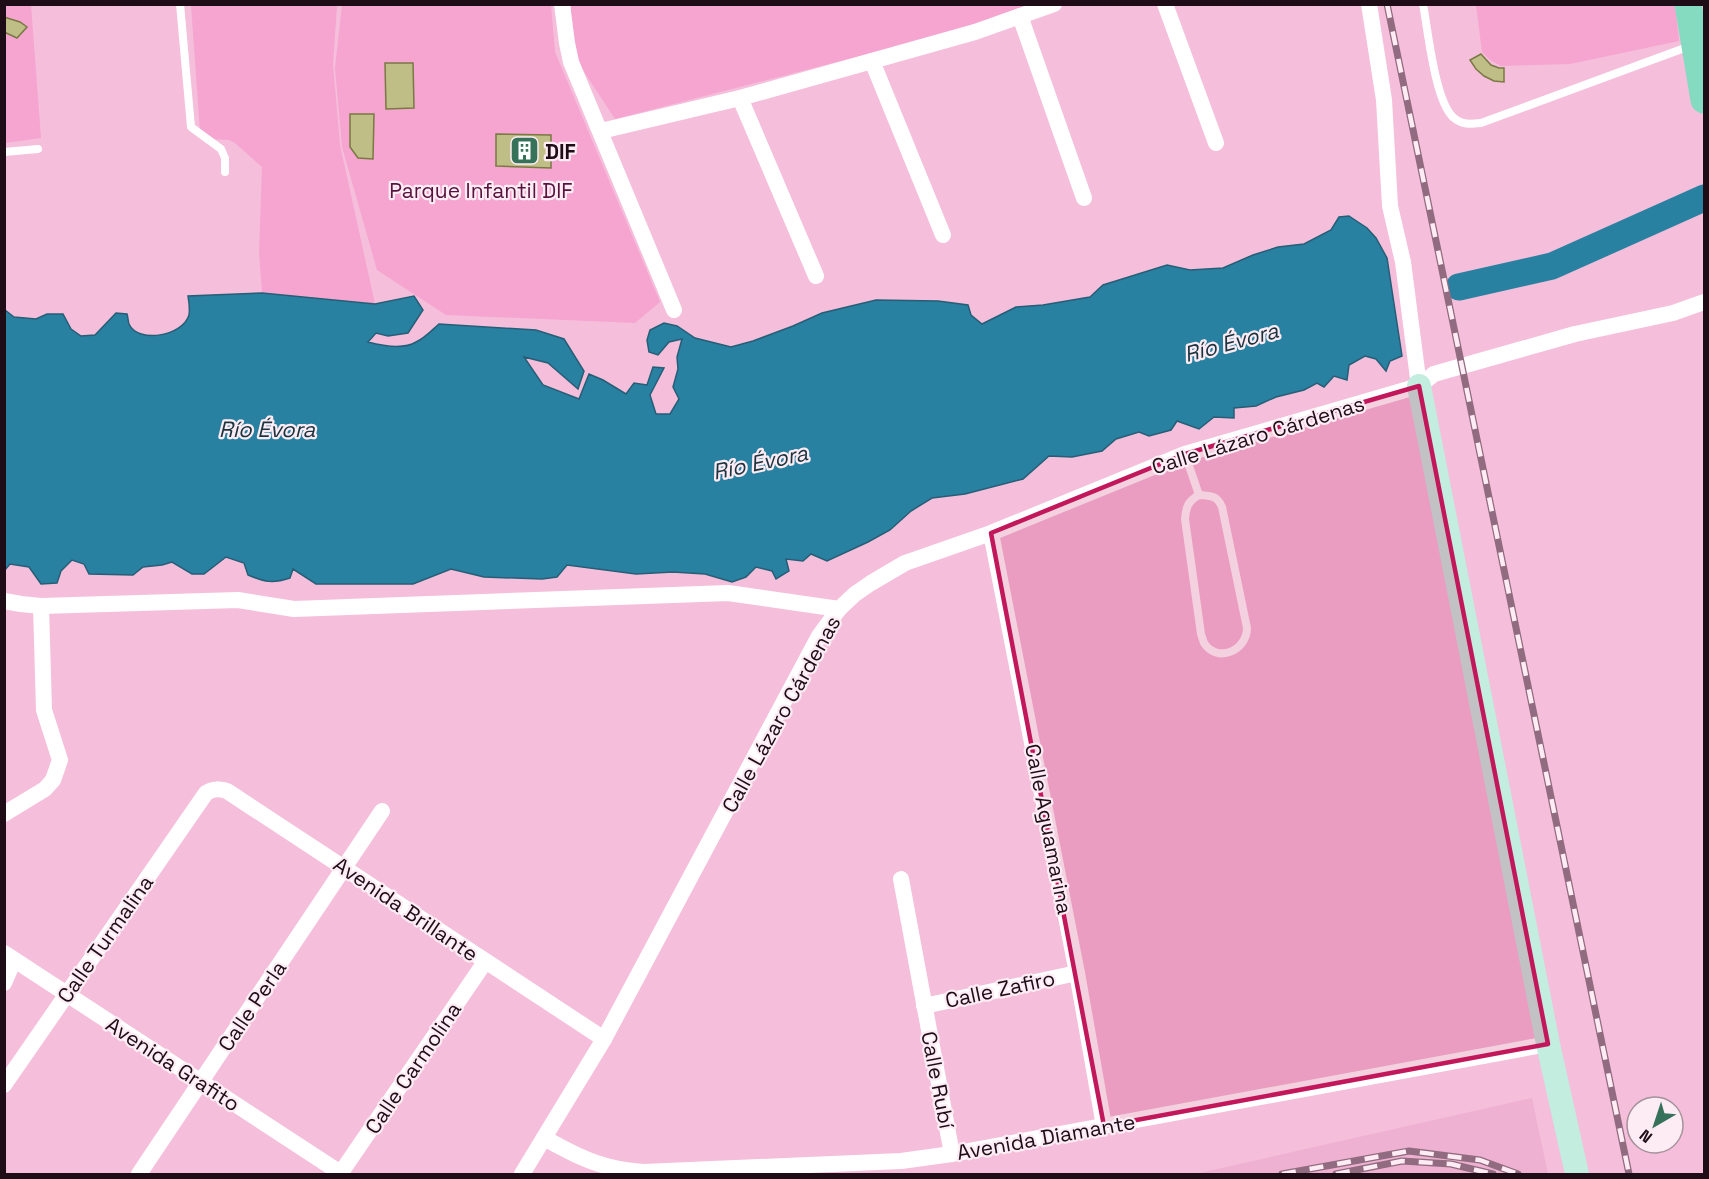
<svg xmlns="http://www.w3.org/2000/svg" width="1709" height="1179" font-family="'Space Grotesk',sans-serif">
<rect width="100%" height="100%" fill="#f5bedb"/>
<polygon fill="#efb1d1" points="1532,1098 1548,1174 1195,1174"/>
<g fill="#f5a5d0">
<polygon points="4,5 31,5 41,138 5,143"/>
<polygon points="191,5 337,5 333,64 340,145 375,304 262,293 259,252 262,167 235,143 229,140 211,139 200,131"/>
<polygon points="342,5 551,5 555,52 660,302 635,323 446,315 377,270 342,147 335,68"/>
<polygon points="571,5 1036,5 1004,19 615,119 571,52"/>
<polygon points="1476,5 1675,5 1679,41 1570,64 1501,66 1490,60 1482,52"/>
</g>
<path fill="#2981a1" stroke="#265e77" stroke-width="1.5" d="M1349,216L1367,228L1376,238L1387,258L1402,356L1390,361L1386,371L1376,359L1365,356L1349,365L1347,380L1334,376L1324,387L1317,383L1304,390L1276,397L1256,406L1234,408V418L1214,417L1199,429L1177,421L1171,430L1149,436L1139,432L1116,439L1102,451L1072,457L1049,456L1023,479L965,494L932,498L911,511L890,530L868,542L827,561L811,554L803,561L786,559L789,571L776,579L772,571L756,567L746,577L732,582L705,574L673,572L636,574L567,565L557,577L542,579L484,577L451,569L413,584H316L293,569L290,578C272,584 265,582 248,575L244,563L226,557L204,574H192L172,562L162,565L143,567L133,575L89,574L84,564L72,560L61,571L57,583L41,584L29,567L10,564L5,570V310L14,317L36,319L47,314H63L71,329L81,336L95,335L116,313L127,314C128,317 128,321 129,324C138,344 183,336 189,315C190,309 189,302 188,296L262,293L375,304L414,296L423,310L408,333L388,336L376,333L368,342C383,346 403,350 416,342C425,338 432,330 439,324L536,330L564,339L584,371L578,389L548,363L524,357L543,385L579,399L589,374L603,380L626,394L634,383L647,385L653,367L664,368L650,395L656,414H670L679,399L673,387L678,369L677,357L682,339L669,342L658,355L649,352L647,340L650,330L664,323L677,326L695,338L731,347L753,341L793,326L822,313L876,300L938,301L968,305L971,315L982,324L1016,307L1043,305L1090,297L1103,285L1167,265L1190,270L1223,268L1253,255L1278,247L1304,244L1331,230L1339,217Z"/>
<g fill="none" stroke-linecap="round" stroke-linejoin="round">
<polyline stroke="#2981a1" stroke-width="27" points="1459,287 1552,266 1704,198"/>
</g>
<g fill="#c0be87" stroke="#7a7843" stroke-width="1.5">
<polygon points="4,17 20,22 27,27 17,38 4,32"/>
<polygon points="1481,54 1491,65 1499,68 1504,68 1504,82 1494,81 1484,76 1476,69 1470,60"/>
<polygon points="385,63 413,63 414,108 386,109"/>
<polygon points="350,114 374,114 373,159 358,158 350,147"/>
<polygon points="496,134 551,135 551,168 496,166"/>
</g>
<g fill="none" stroke-linecap="round" stroke-linejoin="round">
<g stroke="#fff" stroke-width="8">
<polyline points="180,4 191,127 221,149 225,158 225,172"/>
<path d="M1423,4C1428,30 1435,103 1454,118C1462,125 1471,124 1481,123L1690,46"/>
<polyline points="4,152 38,149"/>
<polyline points="1185,454 1199,495"/>
<path d="M1199,495C1210,496 1217,495 1222,507L1247,628C1247,650 1218,664 1204,643C1204,643 1201,634 1201,634L1185,519C1186,507 1188,501 1199,495Z"/>
</g>
<g stroke="#fff" stroke-width="16">
<polyline points="562,4 567,43 571,62 674,310"/>
<polyline points="1165,4 1216,143"/>
<polyline points="1369,4 1384,100 1390,206 1403,262 1419,386"/>
<polyline points="1020,16 1084,198"/>
<polyline points="872,61 943,235"/>
<polyline points="740,98 816,276"/>
<polyline points="601,131 740,98 975,32 1054,4"/>
<polyline points="991,533 1077,973 1104,1126"/>
<polyline points="4,601 21,604 41,606 238,600 294,609 728,593 839,609"/>
<polyline points="4,814 45,789 53,780 60,760 44,710 41,606"/>
<polyline points="901,879 952,1154"/>
<polyline points="4,953 342,1174"/>
<polyline points="4,983 14,960"/>
<polyline points="924,1006 1077,973"/>
<path d="M4,1085L206,793C214,788 219,789 227,791L604,1039"/>
<path d="M544,1138C566,1150 589,1163 615,1168C624,1170 634,1171 644,1172L901,1161L952,1154L1548,1044"/>
<polyline points="139,1174 382,811"/>
<polyline points="340,1174 485,962"/>
<polyline points="522,1174 604,1039 819,636 839,609 855,594 871,583 905,563 991,533 1185,454 1419,386 1434,374 1575,334 1673,313 1704,302"/>
</g>
<polyline stroke="#c2eddf" stroke-width="24" points="1419,386 1548,1044 1577,1174"/>
<polyline stroke="#84dbbf" stroke-width="27" points="1688,4 1704,100"/>
<defs>
<g id="rail">
<polyline points="1387,4 1629,1174"/>
<polyline points="1282,1174 1409,1151 1480,1160 1518,1174"/>
<polyline points="1336,1174 1402,1161 1451,1164 1493,1174"/>
</g>
</defs>
<use href="#rail" stroke="#916b7f" stroke-width="7"/>
<use href="#rail" stroke="#fdecf4" stroke-width="4.5" stroke-dasharray="14" stroke-linecap="butt"/>
</g>
<path fill="#c2185b" fill-opacity="0.2" stroke="#c2185b" stroke-width="4.5" stroke-linejoin="round" d="M1419,386L1548,1044L1104,1126L991,533L1185,454Z"/>
<defs>
<symbol id="building-square" viewBox="-11 -11 22 22"><rect x="-9" y="-9" width="18" height="18" rx="4" fill="#36715a" stroke="#fdecf4"/><path d="M-4-6H4V6H1V3H-1V6H-4ZM-2.5-4.3h1.7v1.8h-1.7ZM.8-4.3h1.7v1.8H.8ZM-2.5-1h1.7V.8h-1.7ZM.8-1h1.7V.8H.8Z" fill="#fff"/></symbol>
</defs>
<g fill-rule="evenodd">
<use href="#building-square" x="508" y="134" width="33" height="33"/>
</g>
<g text-anchor="middle" dominant-baseline="central" stroke-width="4.5" stroke-linejoin="round" paint-order="stroke">
<g font-size="21" font-weight="bold" fill="#1e0c16" stroke="#fdecf4" text-anchor="start">
<text x="545" y="151">DIF</text>
</g>
<g font-size="21" fill="#57123e" stroke="#fdecf4">
<text x="481" y="190">Parque Infantil DIF</text>
</g>
<g font-size="21" fill="#1e0c16" stroke="#fdecf4">
<text transform="translate(1258 435) rotate(-17)">Calle Lázaro Cárdenas</text>
<text transform="translate(781 714) rotate(-61)">Calle Lázaro Cárdenas</text>
<text transform="translate(1049 829) rotate(79)">Calle Aguamarina</text>
<text transform="translate(406 909) rotate(34)">Avenida Brillante</text>
<text transform="translate(105 939) rotate(-55)">Calle Turmalina</text>
<text transform="translate(1000 989) rotate(-12)">Calle Zafiro</text>
<text transform="translate(252 1006) rotate(-56)">Calle Perla</text>
<text transform="translate(173 1064) rotate(33)">Avenida Grafito</text>
<text transform="translate(413 1068) rotate(-56)">Calle Carmolina</text>
<text transform="translate(938 1080) rotate(79)">Calle Rubí</text>
<text transform="translate(1046 1137) rotate(-10)">Avenida Diamante</text>
</g>
<g font-size="22" font-style="italic" fill="#1a343f" stroke="#fdecf4">
<text transform="translate(1231 342) rotate(-15)">Río Évora</text>
<text x="267" y="429">Río Évora</text>
<text transform="translate(760 462) rotate(-12)">Río Évora</text>
</g>
</g>
<rect width="1709" height="1179" fill="none" stroke="#1e0c16" stroke-width="12"/>
<g transform="translate(1655 1125) rotate(219)"><circle r="28" fill="#fdecf4" stroke="#a4929b" stroke-width="1.5"/>
<path d="M0-4.5L10 22L0 15L-10 22Z" fill="#36715a"/>
<text y="-9" font-size="16" font-weight="bold" text-anchor="middle" fill="#1e0c16">N</text>
</g>
</svg>
